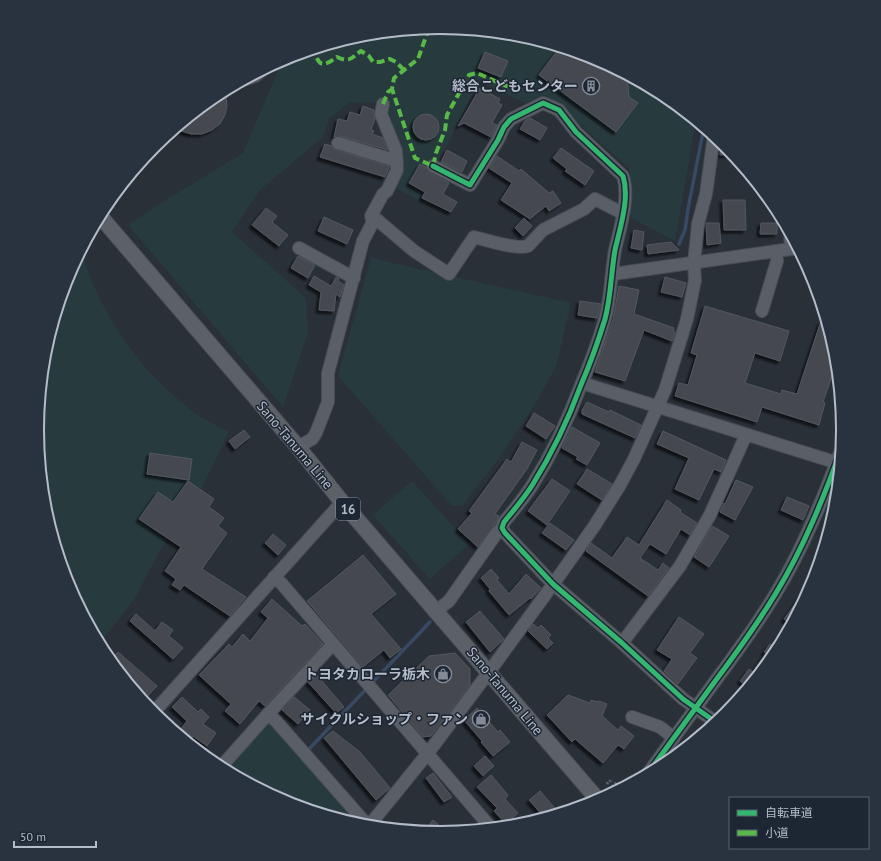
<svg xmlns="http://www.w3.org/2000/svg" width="881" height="861" font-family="'PT Sans','Noto Sans JP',sans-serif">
<defs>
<filter id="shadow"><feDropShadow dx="-3" dy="3" stdDeviation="1" flood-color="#0009"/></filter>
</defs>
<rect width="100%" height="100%" fill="#2a3038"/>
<g fill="#273a3e">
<polygon points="441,27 519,35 595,58 665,95 696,121 675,241 631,218 631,177 629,168 546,95 525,103 479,81 419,201 394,187 401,169 380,103 350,102 329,119 323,137 260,190 232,232 306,298 308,332 283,407 128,225 158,205 243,153 283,59 362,35"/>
<path d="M81,252C99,308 132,361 178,399C184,404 190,410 197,414C207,421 219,426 229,432L203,485L158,554L135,598L99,644L68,585L45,509L37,430L45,352L68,276Z"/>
<polygon points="371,258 571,303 556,367 534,406 497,461 463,505 452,506 338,376"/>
<polygon points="412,481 469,544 430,579 373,515"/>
<polygon points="265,724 273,724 359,822 359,825 286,803 224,770"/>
</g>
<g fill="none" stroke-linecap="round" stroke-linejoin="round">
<g stroke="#384963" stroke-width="3.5">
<polyline points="679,244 685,230 688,209 704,127"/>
<polyline points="310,748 430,622"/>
</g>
</g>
<g fill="#444950" stroke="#52575f" filter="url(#shadow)">
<polygon points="560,47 564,48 578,59 582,54 595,58 627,75 629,97 638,103 616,132 539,75"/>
<polygon points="485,52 508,61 501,77 478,68"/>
<polygon points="480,88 500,99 498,103 502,105 492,123 497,125 491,137 464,123 458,126"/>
<polygon points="224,91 226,97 227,106 225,115 220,124 212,130 202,134 191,134 175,129 217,95"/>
<polygon points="363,106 374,110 375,119 371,130 374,131 372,134 383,138 388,150 340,136 334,137 338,119 347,121 350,112 360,115"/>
<circle cx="426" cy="127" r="13"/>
<polygon points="530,118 547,128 540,140 520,129 525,121"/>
<polygon points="721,141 726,145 733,154 720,155"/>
<polygon points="325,144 331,146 336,150 389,166 389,168 385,177 320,157"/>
<polygon points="561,148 594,171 585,185 565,171 567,169 553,158"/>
<polygon points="447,150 467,161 462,172 441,162"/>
<polygon points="497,156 519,171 521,169 549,193 553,191 561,203 549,211 546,206 530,219 501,200 512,183 489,168"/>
<polygon points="420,164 426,167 430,173 449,183 443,194 457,202 451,212 422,198 425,192 409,183"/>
<polygon points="723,200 745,200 746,230 724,230"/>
<polygon points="266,208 277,216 272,222 288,235 279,246 252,225"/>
<polygon points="324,217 353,230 347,244 318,231"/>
<polygon points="524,218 532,226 523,236 515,228"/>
<polygon points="706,223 719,223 721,243 707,245"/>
<polygon points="761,223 777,223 777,234 760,234"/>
<polygon points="634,230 644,232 642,250 631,248"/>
<polygon points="671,242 679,250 648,254 647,245"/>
<polygon points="298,256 315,265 308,278 291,268"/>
<polygon points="314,276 331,286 336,277 339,278 338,281 344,285 340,297 336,294 334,311 319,310 321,292 309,285"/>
<polygon points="665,277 686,283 682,297 661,292"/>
<polygon points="619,286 639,290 634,314 674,328 673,331 675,332 672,341 644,330 625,381 595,372 613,320"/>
<polygon points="580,301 601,304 597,318 578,315"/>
<polygon points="705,306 789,331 780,361 755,353 745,383 781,394 782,390 797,394 821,321 828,324 836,352 837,361 823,402 825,403 819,425 762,407 757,422 675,396 679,383 688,385 697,355 691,353"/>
<polygon points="587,402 609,412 610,410 641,425 635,438 582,414 582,410"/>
<polygon points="534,413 555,426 546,439 526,426"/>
<polygon points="572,427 600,443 587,465 576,459 578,457 562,448"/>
<polygon points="244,430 250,437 235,449 229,441"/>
<polygon points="663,431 726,460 721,472 714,469 699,500 675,489 689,458 657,444"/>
<polygon points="522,442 537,450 527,469 495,514 499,516 495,524 478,547 458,529 472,513 469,511 507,459 511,462"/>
<polygon points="150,453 192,459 189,480 147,474"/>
<polygon points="587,469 612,484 602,500 577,484"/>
<polygon points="552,479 570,491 547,525 528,511"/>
<polygon points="736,480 753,487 735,520 720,512 724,503 725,504"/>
<polygon points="188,481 214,499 209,507 224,518 218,526 227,533 202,569 246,597 230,616 184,585 180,590 172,585 176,579 165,571 181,547 139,519 158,492 173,502"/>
<polygon points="787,497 809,506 803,520 781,510"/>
<polygon points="667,500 681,510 680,512 697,523 690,535 681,529 666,554 650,544 640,558 658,570 663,563 669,568 648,596 586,551 591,543 612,558 627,537 639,545"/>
<polygon points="550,523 574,540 566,550 542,533"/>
<polygon points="712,526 729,536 709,567 694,557"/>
<polygon points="273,534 286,545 278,555 265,543"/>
<polygon points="363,555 396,594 371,614 401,649 390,658 384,650 363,667 307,601"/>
<polygon points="491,569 499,578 497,580 509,594 526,574 541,588 531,599 530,598 509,615 489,591 490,589 481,578"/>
<polygon points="801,596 806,599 792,625 784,619"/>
<polygon points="272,599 302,626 305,624 323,644 265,706 259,701 240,724 225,711 231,704 199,675 229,644 232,647 243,634 250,641 268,618 261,612"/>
<polygon points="480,611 504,639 490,652 466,622"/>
<polygon points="136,614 155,631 162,622 173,630 169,636 183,648 173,659 130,621"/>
<polygon points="679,617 704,634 690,653 697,658 678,684 664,671 672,659 657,650"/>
<polygon points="533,624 538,628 541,625 551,635 548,638 553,643 547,649 528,631"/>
<polygon points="770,644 778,650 749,688 740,681 749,669 753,672 766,653 764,652"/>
<polygon points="118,652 157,686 145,699 134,690 110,661"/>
<polygon points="455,653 470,669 470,685 431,736 423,737 388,695 429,656"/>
<polygon points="316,674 344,707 336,713 308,682"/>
<polygon points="568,695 590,703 591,700 598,702 599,701 607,704 602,716 618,730 621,726 634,736 624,749 618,745 603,763 575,739 572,742 547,715"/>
<polygon points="182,697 198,712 201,709 209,717 203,724 216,733 207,746 193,736 188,743 177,734 187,721 172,707"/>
<polygon points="294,697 310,710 298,724 282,710"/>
<polygon points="477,708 498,732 500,730 510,742 493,756 481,742 482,741 464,720"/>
<polygon points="333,731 360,752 390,788 376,800 324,738"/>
<polygon points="485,756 494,766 483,776 474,766"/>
<polygon points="433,773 452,797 444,802 426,778"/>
<polygon points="491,775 508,795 505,799 518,813 506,824 494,811 497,808 477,787"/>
<polygon points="540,791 560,814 545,818 529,800"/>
<polygon points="433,820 448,833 436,834 428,826"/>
</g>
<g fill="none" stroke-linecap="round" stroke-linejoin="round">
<defs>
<g id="minor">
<polyline points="246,79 255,76 261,71"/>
<polyline points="338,143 397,161"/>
<path d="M433,166L470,185L498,140L504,127L511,119L543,103L559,110L576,132L623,176C630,198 620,228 615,250C611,273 611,297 605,319C598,342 590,364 581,385C568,420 553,452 533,484C525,497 514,510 504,522L502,528L505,533L553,584L622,643L683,699L717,723"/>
<polyline points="373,222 371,216 383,194 387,191 397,170 396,151 381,114 383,104"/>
<polyline points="790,233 791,249"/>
<polyline points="299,248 354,278"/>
<polyline points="613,274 798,248"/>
<polyline points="762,311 777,261 776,251"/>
<polyline points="582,383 841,464"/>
<path d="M298,447L312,439L316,433L328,402V373L363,241L375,218L414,251L449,274L474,237C487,240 517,250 528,246L543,230L584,209L595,199L622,213"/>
<polyline points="274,577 282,584 492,829"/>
<polyline points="436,611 449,601 496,534 502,528"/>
<polyline points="622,643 680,566 710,515 746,435"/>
<polyline points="153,713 342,502"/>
<polyline points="268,714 276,721 363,820 370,825"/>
<polyline points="632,717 660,727 674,738"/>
<polyline points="220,768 268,714 333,644"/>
<path d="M646,776C669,744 693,712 716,680C737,652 758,623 776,593C804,547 824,497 842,447"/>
<polyline points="368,827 428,753 489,672 559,576 595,525 620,485 634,459 665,390 687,319 695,280 694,263 698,224 706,194 714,135"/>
</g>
<polyline id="major" points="100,216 298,447 342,502 599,801"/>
</defs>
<use href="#minor" stroke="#484c53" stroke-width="14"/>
<use href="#major" stroke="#484c55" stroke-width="17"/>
<g stroke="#5d636a" stroke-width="2" stroke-dasharray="3 3" stroke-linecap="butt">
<polyline points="617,784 608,780 607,783 617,788"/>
<polyline points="613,793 617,788 619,790"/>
</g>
<use href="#minor" stroke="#5a5e66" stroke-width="12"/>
<use href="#major" stroke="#5c6168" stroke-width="15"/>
<g stroke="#58b947" stroke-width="4" stroke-dasharray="8 4" stroke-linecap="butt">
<polyline points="429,28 418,59 394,78 392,89 415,158 433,166 436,153 445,130 447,115 469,75 477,73 520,92"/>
<path d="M317,58C321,69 330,62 337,57C350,63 351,58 361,51L369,56L373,62H380L390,59L396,62L404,70"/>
<polyline points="383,104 388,92 392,89"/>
<polyline points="617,784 624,788"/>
</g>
<defs>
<g id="cycleway">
<path d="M433,166L470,185L498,140L504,127L511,119L543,103L559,110L576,132L623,176C630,198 620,228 615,250C611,273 611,297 605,319C598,342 590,364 581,385C568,420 553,452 533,484C525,497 514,510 504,522L502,528L505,533L553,584L622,643L683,699L717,723"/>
<path d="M646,776C669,744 693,712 716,680C737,652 758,623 776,593C804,547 824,497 842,447"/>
</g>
</defs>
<use href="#cycleway" stroke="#1d2633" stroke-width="8"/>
<use href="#cycleway" stroke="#33b770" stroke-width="5"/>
</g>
<defs>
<symbol id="building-ring" viewBox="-11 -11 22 22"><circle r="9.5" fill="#1d2633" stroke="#848b96" stroke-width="1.5"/><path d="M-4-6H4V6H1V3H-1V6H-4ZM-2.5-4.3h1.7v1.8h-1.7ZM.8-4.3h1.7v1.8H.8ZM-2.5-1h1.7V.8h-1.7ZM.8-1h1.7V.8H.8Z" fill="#848b96"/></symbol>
<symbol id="shop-ring" viewBox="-11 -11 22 22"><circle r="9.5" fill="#1d2633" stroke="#848b96" stroke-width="1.5"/><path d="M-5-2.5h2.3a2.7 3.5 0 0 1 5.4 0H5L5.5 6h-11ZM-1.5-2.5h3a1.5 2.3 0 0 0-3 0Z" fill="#848b96"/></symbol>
</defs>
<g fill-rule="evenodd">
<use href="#building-ring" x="581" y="76" width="20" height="20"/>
<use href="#shop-ring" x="433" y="664" width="20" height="20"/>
<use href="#shop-ring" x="471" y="709" width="20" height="20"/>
</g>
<g text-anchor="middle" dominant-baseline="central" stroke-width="3" stroke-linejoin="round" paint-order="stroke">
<rect fill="#1d2633" stroke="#878f9c" stroke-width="1" x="336" y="498" width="24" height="22" rx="3"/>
<g font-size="13" font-weight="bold" fill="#b4bcc9">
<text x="348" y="509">16</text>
</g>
<g font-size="14" font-weight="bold" fill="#b4bcc9" stroke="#1d2633" text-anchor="end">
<text x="578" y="86">総合こどもセンター</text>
<text x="430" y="674">トヨタカローラ栃木</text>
<text x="468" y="719">サイクルショップ・ファン</text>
</g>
<g font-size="14" fill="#b4bcc9" stroke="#1d2633">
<text transform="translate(295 445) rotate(50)">Sano-Tanuma Line</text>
<text transform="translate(505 691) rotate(50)">Sano-Tanuma Line</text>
</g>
</g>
<path d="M0 0H881V861H0ZM44 430a396 396 0 1 1 792 0a396 396 0 1 1-792 0Z" fill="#29323f" fill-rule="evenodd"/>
<path fill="none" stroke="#b4bcc9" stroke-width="2" d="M44 430a396 396 0 1 1 792 0a396 396 0 1 1-792 0Z"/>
<rect x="729" y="797" width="140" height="52" fill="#1d2633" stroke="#59626f"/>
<rect x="737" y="810" width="20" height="6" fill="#33b770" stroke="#59626f"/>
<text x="765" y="817" font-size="12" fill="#b4bcc9">自転車道</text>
<rect x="737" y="830" width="20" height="6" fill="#58b947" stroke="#59626f"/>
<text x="765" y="837" font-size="12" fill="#b4bcc9">小道</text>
<path d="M14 841v6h82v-6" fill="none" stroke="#b4bcc9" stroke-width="2"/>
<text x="20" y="841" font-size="12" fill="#b4bcc9" stroke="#1d2633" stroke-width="3" paint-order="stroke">50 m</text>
</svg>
